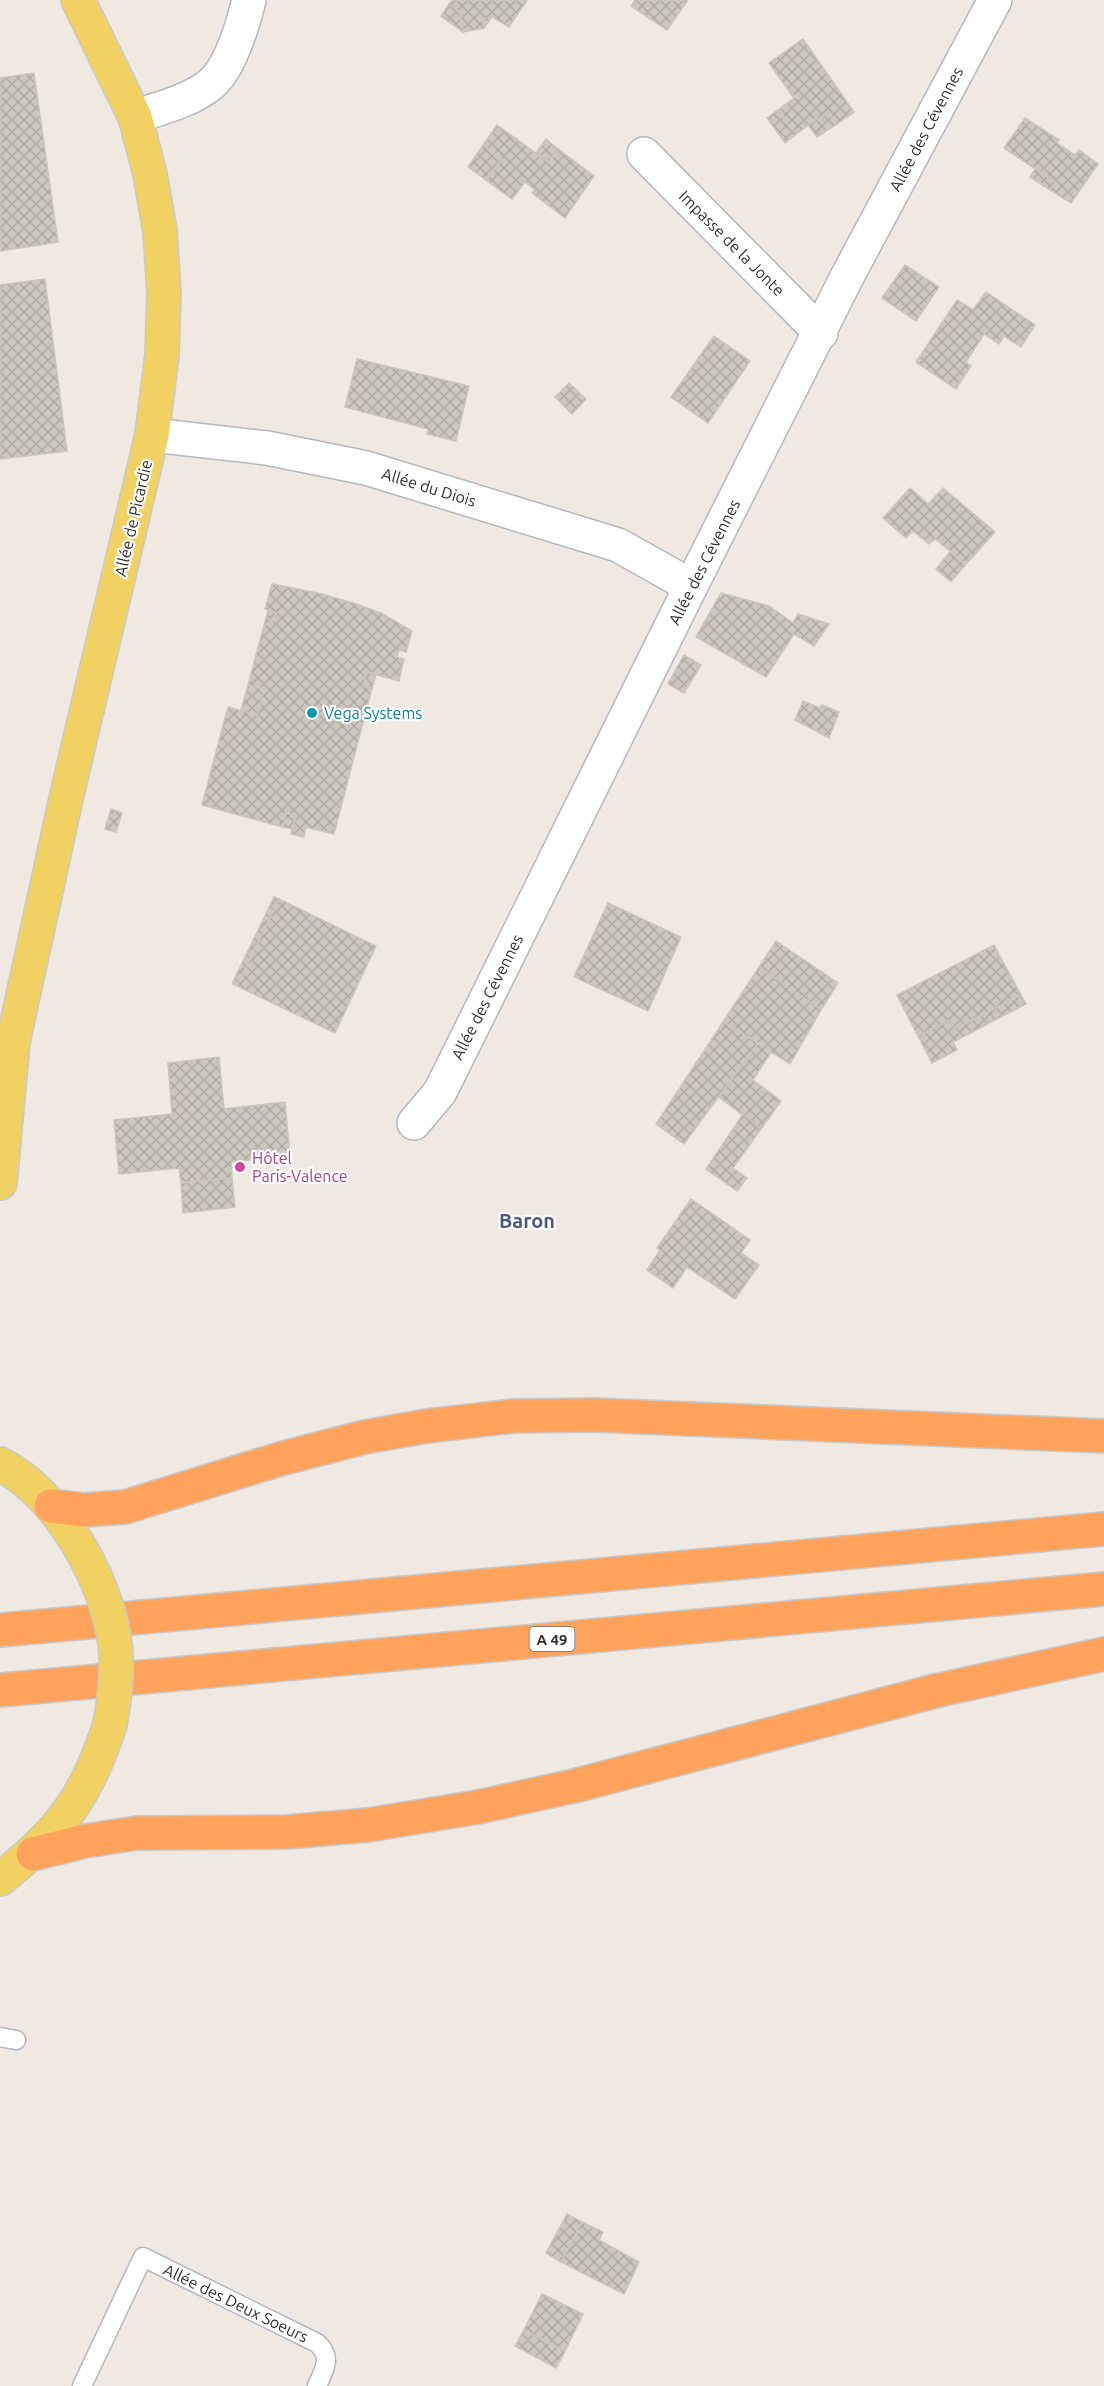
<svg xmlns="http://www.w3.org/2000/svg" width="1104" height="2386" font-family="Ubuntu,sans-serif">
<defs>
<pattern id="building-cross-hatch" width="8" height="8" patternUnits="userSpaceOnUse" patternTransform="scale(1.5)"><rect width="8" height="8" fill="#cbc7bf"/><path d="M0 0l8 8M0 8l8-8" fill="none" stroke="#afaba4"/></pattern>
</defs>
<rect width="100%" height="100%" fill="#efe9e1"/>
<g fill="url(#building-cross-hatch)" stroke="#cbc5ba" stroke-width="1.5">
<polygon points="452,0 527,0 509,27 492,17 483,19 484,28 463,32 460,13 449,4"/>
<polygon points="635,0 688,0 667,30 631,6"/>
<polygon points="449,4 460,13 463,32 441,16"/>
<polygon points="492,17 484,28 483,19"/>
<polygon points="803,39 854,112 837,124 828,112 796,134 778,110 794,98 769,63"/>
<polygon points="34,73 58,242 0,251 0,78"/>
<polygon points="778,110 796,134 785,143 767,118"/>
<polygon points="828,112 837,124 817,137 808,125"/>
<polygon points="1025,118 1059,140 1057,143 1075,155 1079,150 1098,164 1071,203 1050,190 1055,182 1004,148"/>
<polygon points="497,125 548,162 558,149 594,176 565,218 532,193 535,190 525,182 512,199 486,180 501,159 483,145"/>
<polygon points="546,139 558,149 548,162 536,153"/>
<polygon points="483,145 501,159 486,180 468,167"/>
<polygon points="1035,169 1055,182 1050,190 1030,177"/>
<polygon points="905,265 939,287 916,321 882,298"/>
<polygon points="45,279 67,451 0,459 0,285"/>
<polygon points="986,292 1035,325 1021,347 1004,336 999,344 984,334 966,362 971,366 956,389 916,362 957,300 973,310"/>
<polygon points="714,336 750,361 708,423 671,397"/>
<polygon points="357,359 469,386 456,441 427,434 428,429 345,407"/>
<polygon points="569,383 586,399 572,414 555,397"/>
<polygon points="910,488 928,504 943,488 995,532 966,564 935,539 929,544 913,531 906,538 883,518"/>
<polygon points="950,552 966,564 951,582 936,569"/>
<polygon points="272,584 322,594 353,603 381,613 412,631 406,652 399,650 397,657 404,659 399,681 367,672 363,686 372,688 334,834 306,827 304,837 291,834 296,816 286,813 283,827 202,805 228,707 257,715 264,689 248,685 266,618 273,620 276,613 265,609"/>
<polygon points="721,593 769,606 793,623 798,614 829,624 814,646 794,634 766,677 696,637"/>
<polygon points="268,611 276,613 273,620 266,618"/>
<polygon points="684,655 701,665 684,693 668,684"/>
<polygon points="367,672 376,675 372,688 363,686"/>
<polygon points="248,685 264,689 257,715 241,710"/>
<polygon points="803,701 820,708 822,705 839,712 829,738 795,720"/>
<polygon points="111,809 122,813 116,832 105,829"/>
<polygon points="286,813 296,816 292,829 283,827"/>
<polygon points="274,897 279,899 237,986 232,984"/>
<polygon points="279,899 376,946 335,1033 237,986"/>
<polygon points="608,903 681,937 648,1011 574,977"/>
<polygon points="776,941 838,983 821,1010 759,967"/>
<polygon points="994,945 1021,995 955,1029 950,1020 918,1036 897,995"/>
<polygon points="759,967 821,1010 790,1064 771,1052 753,1080 781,1101 761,1129 719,1097 758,1043 723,1022"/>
<polygon points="1021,995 1026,1004 953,1042 957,1050 932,1063 918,1036 950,1020 955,1029"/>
<polygon points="723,1022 758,1043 684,1144 656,1124"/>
<polygon points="219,1057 224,1109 285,1102 290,1156 231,1162 232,1178 181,1183 179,1168 119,1174 114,1120 172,1114 168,1063"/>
<polygon points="743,1114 761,1129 733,1168 747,1178 737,1191 706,1169"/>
<polygon points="232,1178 235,1207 183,1213 181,1183"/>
<polygon points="691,1199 750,1240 741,1253 759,1265 735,1299 687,1267 673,1288 647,1270 660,1250 657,1248"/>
<polygon points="567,2214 582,2222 561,2262 546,2253"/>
<polygon points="582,2222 603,2232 599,2240 639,2262 624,2294 561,2262"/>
<polygon points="542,2294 583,2314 565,2351 524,2330"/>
<polygon points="524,2330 565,2351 556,2368 515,2346"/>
</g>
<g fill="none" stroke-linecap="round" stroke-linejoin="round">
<defs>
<g id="lane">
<polyline points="0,2037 16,2040"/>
<path d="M82,2386L143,2257L317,2343C333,2357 324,2370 317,2386"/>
</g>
<g id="street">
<path d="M135,117C159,108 191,101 211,84C231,67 243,24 249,0"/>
<polyline points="644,154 821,333"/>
<polyline points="152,435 267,448 366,468 618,545 691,586"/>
<polyline points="414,1123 440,1092 691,586 849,273 995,0"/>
</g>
<g id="primary">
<polyline points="0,1183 13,1042 67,794 152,435 162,355 164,293 160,231 150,174 135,117 78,0"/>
<path d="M0,1464C43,1486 74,1532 94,1574"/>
<path d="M0,1879C60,1832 87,1797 110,1724"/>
</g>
<g id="highway">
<polyline points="51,1506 84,1510 125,1507 280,1459 365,1437 427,1426 514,1416 595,1415 1104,1436"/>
<polyline points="0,1630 1104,1529"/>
<polyline points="0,1690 1104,1589"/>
<polyline points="33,1854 85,1841 137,1833 286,1832 368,1825 478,1807 574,1786 939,1690 1104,1654"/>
</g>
</defs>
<use href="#lane" stroke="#b4b7c1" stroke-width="21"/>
<use href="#street" stroke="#b4b7c1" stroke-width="36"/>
<use href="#primary" stroke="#c9c9c9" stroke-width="36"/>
<use href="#highway" stroke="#c9c9c9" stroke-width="36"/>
<use href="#lane" stroke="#fff" stroke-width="18"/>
<use href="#street" stroke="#fff" stroke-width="33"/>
<use href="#primary" stroke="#f2d163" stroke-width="33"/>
<use href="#highway" stroke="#ffa35c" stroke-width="33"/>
<defs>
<path id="primary-bridge" d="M94,1574C119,1630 121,1665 110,1724"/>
</defs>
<use href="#primary-bridge" stroke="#c9c9c9" stroke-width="36" stroke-linecap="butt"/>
<use href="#primary-bridge" stroke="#f2d163" stroke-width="33"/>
</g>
<circle fill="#0f9aa8" stroke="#fff" stroke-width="2" cx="312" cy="713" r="6"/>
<circle fill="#d1479c" stroke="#fff" stroke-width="2" cx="240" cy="1167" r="6"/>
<g text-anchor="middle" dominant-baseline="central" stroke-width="4.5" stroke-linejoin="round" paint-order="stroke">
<rect fill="#fff" stroke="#6d6d6d" stroke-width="1.5" x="529.5" y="1627" width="45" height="24" rx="4.5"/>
<g font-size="15" font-weight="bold" fill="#2e2e2e">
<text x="552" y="1639">A 49</text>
</g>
<g font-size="16" fill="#2e2e2e" stroke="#fff">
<text transform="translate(926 129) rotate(-62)">Allée des Cévennes</text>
<text transform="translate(732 243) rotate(45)">Impasse de la Jonte</text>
<text transform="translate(429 487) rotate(17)">Allée du Diois</text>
<text transform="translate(133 518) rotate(-77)">Allée de Picardie</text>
<text transform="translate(704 562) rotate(-63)">Allée des Cévennes</text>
<text transform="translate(487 997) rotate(-63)">Allée des Cévennes</text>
<text transform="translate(236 2303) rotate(26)">Allée des Deux Soeurs</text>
</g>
<g font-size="16" fill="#0d838f" stroke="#fff" text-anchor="start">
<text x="324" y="713">Vega Systems</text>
</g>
<g font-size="16" fill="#b23c85" stroke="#fff" text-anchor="start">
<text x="252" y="1158">Hôtel<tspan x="252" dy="18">Paris-Valence</tspan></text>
</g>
<g font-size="20" font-weight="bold" fill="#4d5680" stroke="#fff">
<text x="527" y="1220">Baron</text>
</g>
</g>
</svg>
